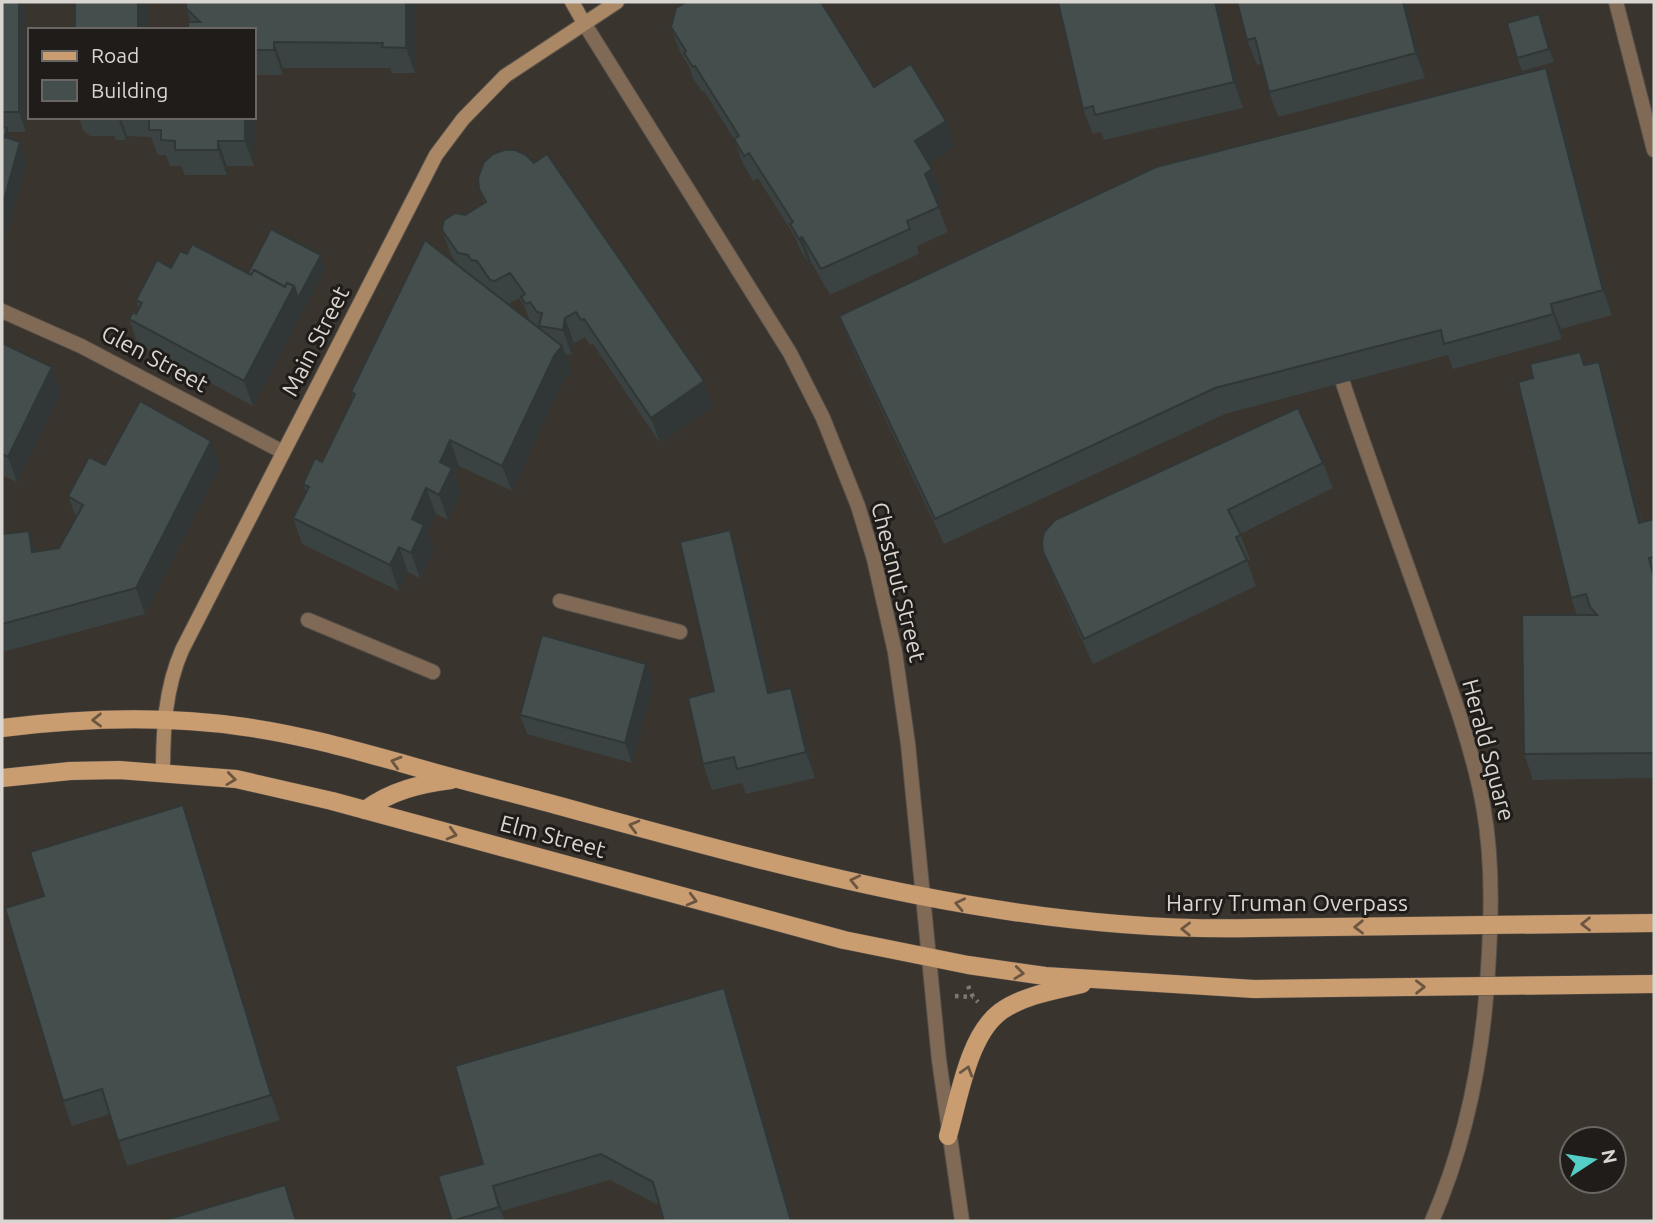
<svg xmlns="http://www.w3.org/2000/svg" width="1656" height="1223" font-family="Ubuntu,sans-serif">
<rect width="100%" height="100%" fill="#3a342e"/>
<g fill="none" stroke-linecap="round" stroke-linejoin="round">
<defs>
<g id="service">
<polyline points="560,601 680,632"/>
<polyline points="308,620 433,672"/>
</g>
<g id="minor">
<polyline points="2,311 81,346 283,452"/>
<path d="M1343,383C1371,467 1402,550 1431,633C1451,690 1472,746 1483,805C1492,854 1492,904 1489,953C1485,1046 1469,1136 1432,1221"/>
</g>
<g id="tertiary">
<polyline points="1616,2 1654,150"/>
<polyline points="584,23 790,353 823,418 858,506 874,559 895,652 908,744 939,1060 962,1221"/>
</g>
<g id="secondary">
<polyline points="572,2 584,23"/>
<path d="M163,772C163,730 165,689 182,650L436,155L463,119L505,76L617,2"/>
</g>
<g id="primary">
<path d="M2,728C82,718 164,715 245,727C297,734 350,749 401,763C452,778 504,791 556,805C784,867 1015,934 1254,928"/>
<polyline points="2,778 70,771 119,770 236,779 332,801 844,940 968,965 1045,976 1254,989"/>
<path d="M365,810C391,791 419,784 451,780"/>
<path d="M948,1136C959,1099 968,1036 1000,1012C1021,996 1056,990 1082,984"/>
</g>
</defs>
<use href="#service" stroke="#57514b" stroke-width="16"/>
<use href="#minor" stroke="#57514b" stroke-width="16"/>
<use href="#tertiary" stroke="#57514b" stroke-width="16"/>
<use href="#secondary" stroke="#57514b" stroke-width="16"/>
<use href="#primary" stroke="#57514b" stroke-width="19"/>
<g stroke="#7e7873" stroke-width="4.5" stroke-dasharray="3.5 5" stroke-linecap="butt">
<polyline points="968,986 973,997 978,1002"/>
<polyline points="955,996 973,997"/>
</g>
<use href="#service" stroke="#806a55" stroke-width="14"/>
<use href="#minor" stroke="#806a55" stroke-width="14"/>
<use href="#tertiary" stroke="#806a55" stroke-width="14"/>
<use href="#secondary" stroke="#aa8765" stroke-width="14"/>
<use href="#primary" stroke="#ca9d71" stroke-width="18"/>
<defs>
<g id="primary-bridge">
<polyline points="1254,928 1654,923"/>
<polyline points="1254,989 1654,984"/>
</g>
</defs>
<use href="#primary-bridge" stroke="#57514b" stroke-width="19" stroke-linecap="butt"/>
<use href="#primary-bridge" stroke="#ca9d71" stroke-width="18"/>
</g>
<g fill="#3a4342" fill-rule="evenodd">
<polygon points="2,2 26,2 26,132 9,132 11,139 27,161 4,244 2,245"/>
<polygon points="186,2 415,2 415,73 392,73 390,68 283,68 283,75 254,75 254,30 191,22 186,8"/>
<polygon points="1218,2 1243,108 1104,140 1101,132 1093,134 1083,109"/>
<polygon points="1237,2 1406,2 1425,78 1278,117 1269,92 1262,64 1257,65 1247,40"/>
<polygon points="1539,14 1554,62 1522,71 1517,58"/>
<polygon points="671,27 874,87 946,121 955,147 929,163 932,169 942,194 935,198 948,232 917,246 919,254 830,295 811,262 809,264 800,249 795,237 758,178 753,181 743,164 734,139 704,91 702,92 693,78 689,66 680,52"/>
<polygon points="1546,68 1555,93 1612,315 1561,329 1562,339 1453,369 1448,355 1225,414 944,544 849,341 839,316"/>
<polygon points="254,89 254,166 227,166 227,175 185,175 181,166 170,166 166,155 158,155 151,137 127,136 126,140 116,140 114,136 90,136 83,130 79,117 254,117"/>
<path d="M479,189L713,406L660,443L593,344L590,345L585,337L574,343L572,355L565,354L572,371L563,381L512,491L459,466L455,475L461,493L448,520L436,514L427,532L434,550L420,578L408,572L399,591L302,544L293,518L306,492L303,484L322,462L353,398L351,392L459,266L451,255L442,230L484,203ZM519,298L524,306L530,321L508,304Z"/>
<polygon points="187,254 248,273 326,268 253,406 138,344 129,319 136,314 139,309 136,300"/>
<polygon points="2,343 61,392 17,482 2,475"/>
<polygon points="1580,352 1585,365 1599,362 1608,387 1642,522 1654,519 1654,778 1533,780 1524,754 1577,615 1571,598 1533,378"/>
<polygon points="1323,463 1333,488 1240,534 1250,560 1247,561 1256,586 1093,664 1053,577 1043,552"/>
<polygon points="105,465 220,466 145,614 2,652 2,534 29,531 36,551 59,548 76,517 68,496"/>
<polygon points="739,556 771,692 800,713 815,778 746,794 742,783 712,790 703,764 714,691"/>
<polygon points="654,683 632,763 527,734 520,715"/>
<polygon points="183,805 192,830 280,1120 127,1166 110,1114 72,1126 63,1101 44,896"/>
<polygon points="733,1014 793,1221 664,1221 660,1206 610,1180 502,1211 505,1221 452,1221 483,1164"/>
</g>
<g fill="#303736">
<polygon points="19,2 26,2 26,132 19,112"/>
<rect x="138" y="2" width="9" height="28"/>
<polygon points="406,2 415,2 415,73 406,48"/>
<polygon points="1215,2 1218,2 1243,108 1234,82"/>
<polygon points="1403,2 1406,2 1425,78 1416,53"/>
<polygon points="1539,14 1544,27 1554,62 1549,49"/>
<polygon points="274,42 283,68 283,75 274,50"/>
<polygon points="1546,68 1555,93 1612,315 1603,290"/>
<polygon points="254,89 255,91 254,166 245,141 245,117 254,117"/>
<polygon points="118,117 120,117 127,136 126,140"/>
<polygon points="946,121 955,147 924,166 915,141"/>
<polygon points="7,128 15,148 5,137"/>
<polygon points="218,141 227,166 227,175 218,150"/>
<polygon points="20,142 27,161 4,244 2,238 2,207"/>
<polygon points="932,169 942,194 934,199 925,174"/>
<polygon points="802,237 811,262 809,264 799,239"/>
<polygon points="321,255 326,268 253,406 244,381 294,286"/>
<polygon points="1551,304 1561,329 1562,339 1553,314"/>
<polygon points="565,318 574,343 572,355 563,330"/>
<polygon points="562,346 572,371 563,381 512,491 502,466 554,356"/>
<polygon points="1599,362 1608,387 1648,548 1639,523"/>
<polygon points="52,367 61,392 17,482 8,457"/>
<polygon points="704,381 713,406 660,443 651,418"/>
<polygon points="450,440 459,466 455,475 461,493 448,520 439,495 440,462"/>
<polygon points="211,441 220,466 145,614 136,588"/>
<polygon points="426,488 436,514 427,532 434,550 420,578 411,553 412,519"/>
<polygon points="730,530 739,556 777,718 768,693"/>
<polygon points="29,531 38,556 32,552"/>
<polygon points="399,547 408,572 399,591 390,565"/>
<polygon points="646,664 654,683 632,763 625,743"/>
<polygon points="791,688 800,713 815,778 806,752"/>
<polygon points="183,805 192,830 280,1120 271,1095"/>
<polygon points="724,988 733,1014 793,1221 791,1221"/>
<polygon points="285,1185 294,1210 297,1221 296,1221"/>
<polygon points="493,1186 502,1211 505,1221 499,1207"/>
</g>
<g fill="#444e4d" stroke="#303736" stroke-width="2">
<rect x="2" y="2" width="17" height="110"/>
<rect x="75" y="2" width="63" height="28"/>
<polygon points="186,2 406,2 406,48 382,47 383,43 274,42 274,50 254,50 254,30 188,30 188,22 200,22 186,8"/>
<polygon points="686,2 821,2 874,87 911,64 946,121 915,141 932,169 925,174 939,207 907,221 910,229 821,269 802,237 799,239 790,224 793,222 749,153 744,156 734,139 739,136 695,66 693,67 684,53 686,51 671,27 676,8"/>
<polygon points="1058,2 1215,2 1234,82 1095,115 1093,106 1083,109"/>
<polygon points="1237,2 1403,2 1416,53 1269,92 1255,38 1247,40"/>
<polygon points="1539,14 1549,49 1517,58 1507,23"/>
<polygon points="1546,68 1603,290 1551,304 1553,314 1550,315 1444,344 1441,330 1215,388 935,519 839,316 1156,167"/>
<polygon points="149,117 245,117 245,141 218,141 218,150 175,150 175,141 161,140 161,130 149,130"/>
<polygon points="2,127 7,128 5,137 20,142 2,207"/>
<polygon points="504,150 515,150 526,155 534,163 547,154 704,381 651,418 584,319 581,320 576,312 565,318 563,330 539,326 542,313 537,312 530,302 526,304 521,297 525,294 510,273 495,281 490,280 477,261 471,260 468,255 458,253 442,230 444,220 455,213 465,215 486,202 479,189 478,178 484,162 493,154"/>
<polygon points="271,229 321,255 298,298 294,286 287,283 285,287 254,270 251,275 248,273"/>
<polygon points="425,240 562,346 554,356 502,466 450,440 440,462 452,468 439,495 426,488 412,519 424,525 411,553 399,547 390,565 293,518 309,487 303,484 315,458 322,462 355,394 351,392"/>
<polygon points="192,244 251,275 254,270 285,287 287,283 294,286 244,381 129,319 133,312 136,314 142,303 136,300 157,260 171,268 180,251 187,254"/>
<polygon points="2,343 52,367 8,457 2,454"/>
<polygon points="1580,352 1584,365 1599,362 1639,523 1654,519 1654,557 1649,558 1654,578 1654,753 1524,754 1522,615 1597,615 1590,607 1586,594 1571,598 1518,382 1533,378 1530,364"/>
<polygon points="140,401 211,441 136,588 2,624 2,534 29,531 32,552 59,548 83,505 68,496 89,457 105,465"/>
<polygon points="1298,408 1323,463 1228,510 1241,535 1236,537 1247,560 1084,639 1043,552 1042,542 1044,532 1055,520"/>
<polygon points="730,530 768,693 791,688 806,752 737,769 734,757 703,764 688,698 714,691 680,542"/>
<polygon points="542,635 646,664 625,743 520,715"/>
<polygon points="183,805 271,1095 118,1141 102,1089 63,1101 5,908 44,896 30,852"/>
<polygon points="724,988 791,1221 664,1221 653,1182 601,1154 493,1186 499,1207 452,1221 438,1176 483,1164 455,1066"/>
<polygon points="285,1185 296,1221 162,1221"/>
</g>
<defs><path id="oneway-chevron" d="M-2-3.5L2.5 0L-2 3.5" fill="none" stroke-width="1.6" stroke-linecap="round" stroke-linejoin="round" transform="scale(1.75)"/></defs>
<g stroke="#6c5641">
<use href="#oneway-chevron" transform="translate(97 720) rotate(179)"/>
<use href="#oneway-chevron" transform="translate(396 762) rotate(-164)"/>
<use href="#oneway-chevron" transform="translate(231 779) rotate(7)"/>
<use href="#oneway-chevron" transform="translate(634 826) rotate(-165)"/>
<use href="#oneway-chevron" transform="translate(452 834) rotate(15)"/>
<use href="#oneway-chevron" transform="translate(855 881) rotate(-167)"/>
<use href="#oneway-chevron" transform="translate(692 900) rotate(15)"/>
<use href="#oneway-chevron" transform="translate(960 904) rotate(-168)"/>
<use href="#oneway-chevron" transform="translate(1586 924) rotate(179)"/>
<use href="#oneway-chevron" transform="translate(1359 927) rotate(179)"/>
<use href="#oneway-chevron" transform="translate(1186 929) rotate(-179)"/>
<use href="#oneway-chevron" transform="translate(1019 973) rotate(7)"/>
<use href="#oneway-chevron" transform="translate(1420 987) rotate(-1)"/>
<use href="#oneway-chevron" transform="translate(967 1071) rotate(-73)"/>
</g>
<g text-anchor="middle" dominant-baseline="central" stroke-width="6" stroke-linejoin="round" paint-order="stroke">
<g font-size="23" fill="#d9d5d1" stroke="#1f1c19">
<text transform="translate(315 341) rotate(-63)">Main Street</text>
<text transform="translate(155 358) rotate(28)">Glen Street</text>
<text transform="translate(899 582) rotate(76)">Chestnut Street</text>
<text transform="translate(1489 750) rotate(75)">Herald Square</text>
<text transform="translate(553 836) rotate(15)">Elm Street</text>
<text x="1287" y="902">Harry Truman Overpass</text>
</g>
</g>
<rect width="1656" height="1223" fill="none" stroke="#d9d5d1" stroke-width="7"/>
<rect x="28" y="28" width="228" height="91" fill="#1f1c19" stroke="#696663" stroke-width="2"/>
<rect x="42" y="51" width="35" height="10" fill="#ca9d71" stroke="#696663" stroke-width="2"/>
<text x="91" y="63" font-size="21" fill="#d9d5d1">Road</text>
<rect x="42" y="80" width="35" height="21" fill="#444e4d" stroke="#696663" stroke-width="2"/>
<text x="91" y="98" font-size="21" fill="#d9d5d1">Building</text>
<g transform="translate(1593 1160) rotate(78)"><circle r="33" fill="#1f1c19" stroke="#696663" stroke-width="2"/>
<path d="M0-5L12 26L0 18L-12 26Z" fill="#54cdc7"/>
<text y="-10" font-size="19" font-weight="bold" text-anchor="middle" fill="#d9d5d1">N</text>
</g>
</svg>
